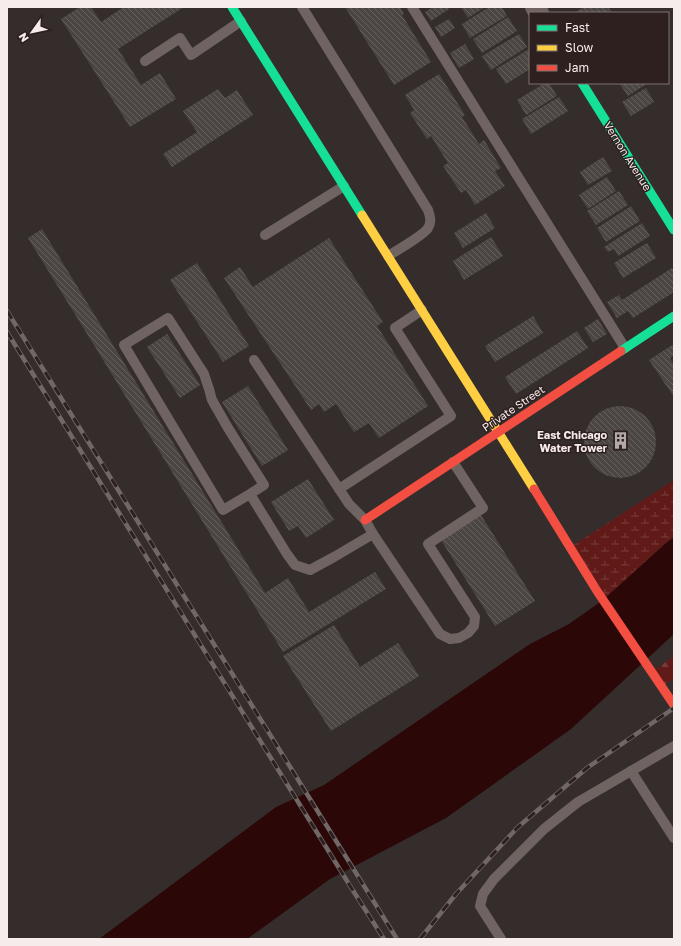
<svg xmlns="http://www.w3.org/2000/svg" width="681" height="946" font-family="'Golos Text',sans-serif">
<defs>
<pattern id="forest-firs" width="22" height="20" patternUnits="userSpaceOnUse"><rect width="22" height="20" fill="#601b18"/><path d="M5 1l3.5 6h-7zM16 11l3.5 6h-7z" fill="#773c3a"/></pattern>
<pattern id="wetland-marsh" width="20" height="14" patternUnits="userSpaceOnUse"><rect width="20" height="14" fill="#601b18"/><path d="M1 5h8M5 5V1M11 12h8M15 12V8" fill="none" stroke="#773c3a"/></pattern>
<pattern id="building-back-hatch" width="6" height="6" patternUnits="userSpaceOnUse"><rect width="6" height="6" fill="#4b4544"/><path d="M-1 5l2 2M0 0l6 6M5-1l2 2" fill="none" stroke="#66605f"/></pattern>
</defs>
<rect width="100%" height="100%" fill="#342d2c"/>
<polygon fill="url(#forest-firs)" points="674,656 674,679 662,686 652,672"/>
<polygon fill="url(#wetland-marsh)" points="674,480 674,537 666,543 603,600 572,546"/>
<polygon fill="#2c0707" points="674,537 674,634 571,729 446,818 330,879 247,939 99,939 276,807 324,785 530,644 569,624 603,600 666,543"/>
<g fill="url(#building-back-hatch)">
<polygon points="80,7 91,7 101,22 124,7 184,7 118,49 141,85 160,73 176,99 130,127 61,19"/>
<polygon points="345,7 400,7 404,14 402,15 431,62 394,85"/>
<polygon points="433,7 448,7 449,9 431,21 425,12"/>
<polygon points="461,7 485,7 468,18"/>
<polygon points="489,7 502,7 507,16 470,38 462,24"/>
<polygon points="584,7 608,7 612,13 574,13"/>
<polygon points="508,17 517,31 482,53 473,39"/>
<polygon points="449,19 455,28 441,37 435,27"/>
<polygon points="519,34 527,47 491,70 482,56"/>
<polygon points="465,44 474,59 459,68 450,53"/>
<polygon points="529,49 530,50 530,69 506,84 496,69"/>
<polygon points="439,74 465,115 462,117 479,144 484,140 501,168 495,171 505,186 475,205 466,190 461,193 443,166 448,163 431,136 427,139 410,113 414,110 405,95"/>
<polygon points="545,83 549,83 557,96 526,115 517,100"/>
<polygon points="619,83 648,83 628,96"/>
<polygon points="646,88 654,102 631,116 622,102"/>
<polygon points="218,89 225,98 237,90 253,115 172,167 163,154 197,132 183,111"/>
<polygon points="559,97 568,111 531,134 522,119"/>
<polygon points="603,157 612,171 588,185 580,172"/>
<polygon points="607,177 616,191 588,209 579,195"/>
<polygon points="619,191 628,205 596,225 587,211"/>
<polygon points="631,206 640,221 606,242 597,228"/>
<polygon points="486,213 495,228 463,248 454,233"/>
<polygon points="642,223 650,236 618,256 614,249 608,252 604,247"/>
<polygon points="42,229 265,593 288,578 309,612 375,572 386,589 283,652 28,238"/>
<polygon points="491,237 503,256 464,280 453,261"/>
<polygon points="329,238 383,322 377,326 428,406 379,438 369,423 354,432 336,404 324,412 319,404 311,410 224,278 240,267 253,287"/>
<polygon points="647,243 656,258 623,278 614,263"/>
<polygon points="197,263 249,346 223,362 170,280"/>
<polygon points="672,268 674,270 674,292 633,318 628,311 617,318 607,302 619,295 622,300"/>
<polygon points="533,316 543,333 495,362 485,346"/>
<polygon points="598,319 607,334 593,342 584,328"/>
<polygon points="577,331 588,348 516,394 505,377"/>
<polygon points="167,334 200,385 180,398 147,347"/>
<polygon points="674,344 674,355 670,358 674,365 674,397 649,360"/>
<polygon points="248,386 288,450 262,466 222,402"/>
<circle cx="620" cy="442" r="36"/>
<polygon points="308,479 334,520 306,538 298,526 289,531 271,502"/>
<polygon points="481,515 535,601 495,626 441,540"/>
<polygon points="334,625 360,667 398,643 419,676 331,731 283,656"/>
</g>
<g fill="none" stroke-linecap="round" stroke-linejoin="round">
<g stroke="#706463" stroke-width="10">
<path d="M302,7L428,210C430,216 432,222 428,228C424,235 396,251 388,256"/>
<polyline points="412,7 625,348"/>
<polyline points="145,61 180,38 191,55 241,21"/>
<polyline points="265,235 344,186"/>
<polyline points="254,360 349,504 365,520 373,534 440,634 450,639 459,638 468,633 474,626 475,617 428,544 483,508 453,462"/>
<polyline points="339,489 451,416 395,328 422,310"/>
<polyline points="250,494 223,510 124,345 168,318 204,374 209,389 212,400 228,428 264,485 250,494 287,554 295,565 310,570 334,557 373,534"/>
<polyline points="631,771 674,838"/>
<polyline points="501,939 480,906 483,894 494,879 544,829 578,802 674,746"/>
</g>
<polyline stroke="#706463" stroke-width="20" points="535,7 539,13"/>
<g stroke="#16e098" stroke-width="9">
<polyline points="232,7 362,215"/>
<polyline points="582,83 674,230"/>
<polyline points="621,351 674,316"/>
</g>
<polyline stroke="#ffcf43" stroke-width="9" points="362,215 534,489"/>
<g stroke="#f24e42" stroke-width="9">
<polyline points="534,489 597,591 674,705"/>
<polyline points="365,520 621,351"/>
</g>
<defs>
<g id="rail">
<path d="M7,311C138,520 266,730 397,939"/>
<polyline points="7,332 352,889 384,939"/>
<polyline points="420,939 456,894 518,827 587,768 674,708"/>
</g>
</defs>
<use href="#rail" stroke="#706867" stroke-width="4.5"/>
<use href="#rail" stroke="#2d201e" stroke-width="3" stroke-dasharray="9" stroke-linecap="butt"/>
</g>
<defs>
<symbol id="building-bare" viewBox="-9 -9 18 18"><path d="M-4-6H4V6H1V3H-1V6H-4ZM-2.5-4.3h1.7v1.8h-1.7ZM.8-4.3h1.7v1.8H.8ZM-2.5-1h1.7V.8h-1.7ZM.8-1h1.7V.8H.8Z" fill="#b2a9a8" stroke="#2d201e" stroke-width="2.5" paint-order="stroke"/></symbol>
</defs>
<g fill-rule="evenodd">
<use href="#building-bare" x="608" y="428" width="25" height="25"/>
</g>
<g text-anchor="middle" dominant-baseline="central" stroke-width="3" stroke-linejoin="round" paint-order="stroke">
<g font-size="11" fill="#f6eceb" stroke="#2d201e">
<text transform="translate(628 156) rotate(58)">Vernon Avenue</text>
<text transform="translate(513 408) rotate(-34)">Private Street</text>
</g>
<g font-size="11" font-weight="bold" fill="#f6eceb" stroke="#2d201e" text-anchor="end">
<text x="607" y="434">East Chicago<tspan x="607" dy="13">Water Tower</tspan></text>
</g>
</g>
<rect width="681" height="946" fill="none" stroke="#f6eceb" stroke-width="16"/>
<rect x="529" y="12" width="140" height="72" fill="#2d201e" stroke="#7d7270"/>
<rect x="537" y="25" width="20" height="6" fill="#16e098" stroke="#7d7270"/>
<text x="565" y="32" font-size="12" fill="#f6eceb">Fast</text>
<rect x="537" y="45" width="20" height="6" fill="#ffcf43" stroke="#7d7270"/>
<text x="565" y="52" font-size="12" fill="#f6eceb">Slow</text>
<rect x="537" y="65" width="20" height="6" fill="#f24e42" stroke="#7d7270"/>
<text x="565" y="72" font-size="12" fill="#f6eceb">Jam</text>
<g transform="translate(32 32) rotate(237)" stroke="#2d201e" stroke-width="3" paint-order="stroke">
<path d="M0-3L7 15L0 10L-7 15Z" fill="#f6eceb"/>
<text y="-6" font-size="11" font-weight="bold" text-anchor="middle" fill="#f6eceb">N</text>
</g>
</svg>
